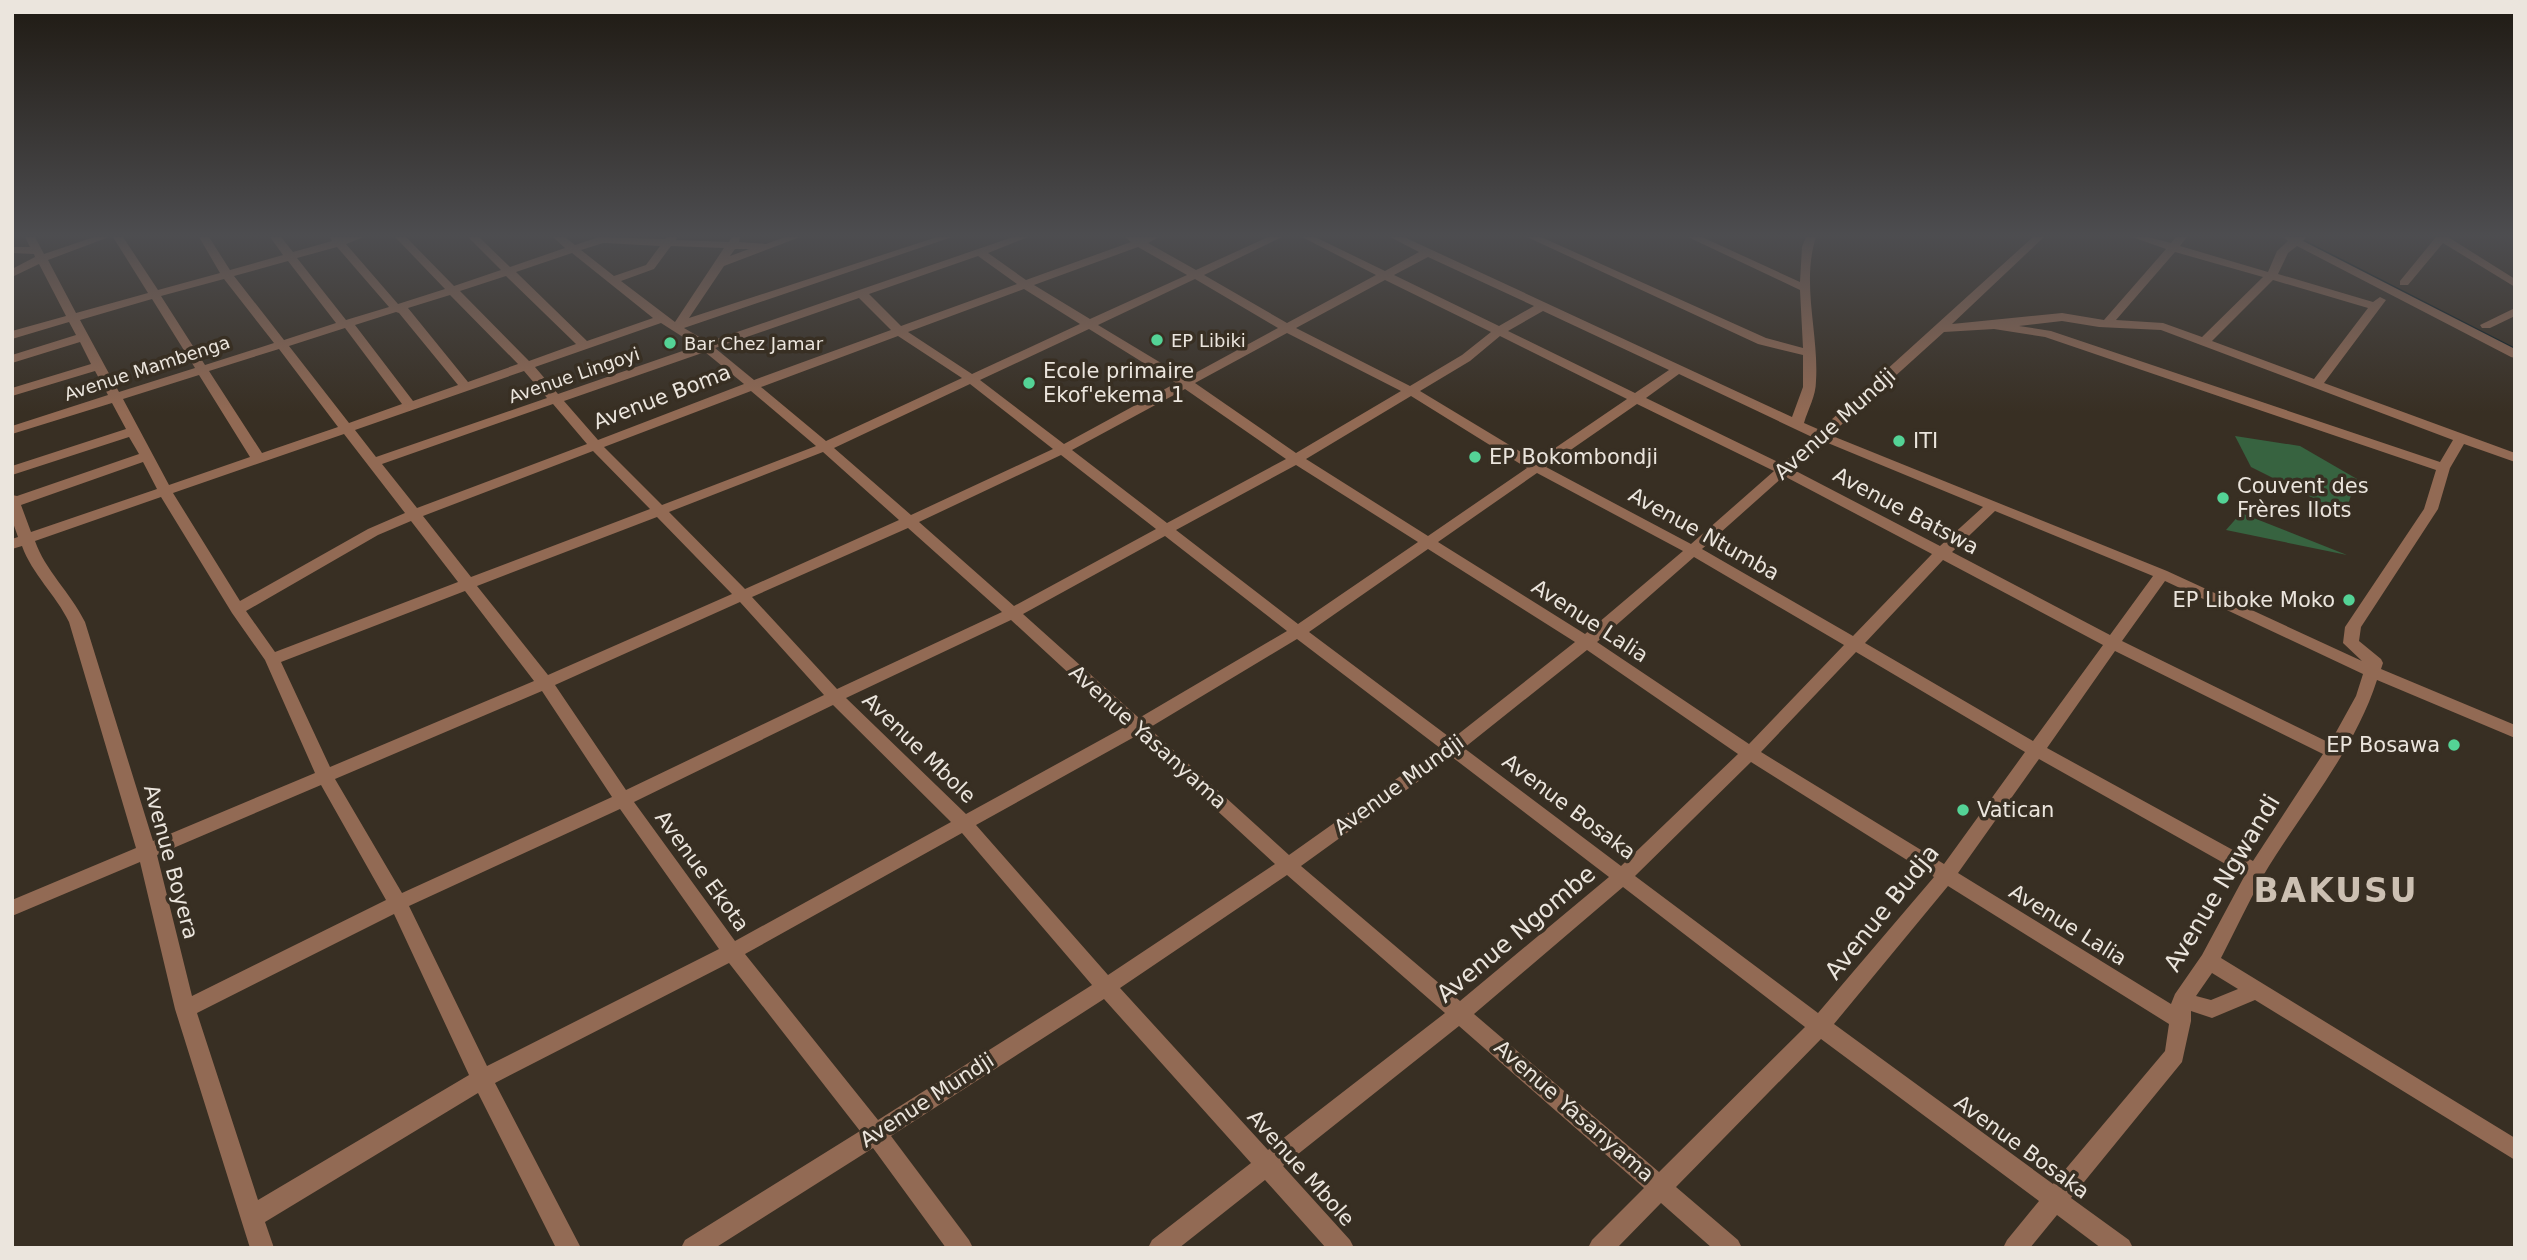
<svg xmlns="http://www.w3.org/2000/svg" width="2527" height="1260" font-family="'DejaVu Sans',sans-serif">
<rect width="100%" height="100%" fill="#382f23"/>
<g fill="#376340">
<polygon points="2235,436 2300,446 2357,479 2347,507 2341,512 2251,467"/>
<polygon points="2241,513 2347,555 2226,530"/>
</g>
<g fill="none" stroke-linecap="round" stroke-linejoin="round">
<polyline stroke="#051a20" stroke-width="2.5" points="2296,237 2515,349"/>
<g fill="#926a54" fill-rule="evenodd">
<path d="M25,237H35L44,254L94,237H109L48,260L76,313L148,293L113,237H123L158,290L220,273L199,237H209L230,270L283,255L270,237H281L293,252L332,241L330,237H364L346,244L398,304L445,289L395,237H406L454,286L501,270L468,237H479L510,267L565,248L553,237H565L575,245L599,237L665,239L667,237H677L676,240L729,242L732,237H740L739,242L766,244L785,237H800L724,266L689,318L937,237H952L684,328L708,342L1013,237H1028L988,253L1026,280L1131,242L1125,237H1159L1148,243L1196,270L1268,237H1282L1204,275L1287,323L1376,275L1302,237H1315L1385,271L1419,252L1390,237H1404L1792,417L1803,387V355L1758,344L1527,237H1541L1766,338L1803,348L1800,290L1688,237H1702L1800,282L1802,247L1806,237H1816C1801,283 1819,334 1816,381C1816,396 1808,409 1804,423L1820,430L2033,237H2044L1952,324L2062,313L2104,320L2166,249L2132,237H2148L2171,243L2176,237H2187L2180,246L2268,272L2277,251L2288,241L2283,237H2306L2303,241L2515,349V358L2511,357L2297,246L2288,253L2278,274L2373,302L2380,297L2386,300L2324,383L2515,453V462L2464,444L2450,468L2438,509L2361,627L2359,641L2381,659L2383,663L2381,669L2515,725V738L2377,680C2354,752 2301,812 2263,876C2248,903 2235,931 2221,958L2515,1138V1160L2255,1000L2212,1018L2191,1011V1021L2182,1062L2071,1198L2129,1240L2133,1248H2101L2057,1215L2030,1248H2003L2007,1240L2039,1201L1821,1039L1676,1187L1738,1240L1742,1248H1712L1661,1203L1617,1248H1588L1592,1240L1644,1188L1459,1026L1283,1166L1350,1240L1354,1248H1326L1265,1180L1179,1248H1148L1152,1240L1251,1163L1104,999L891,1136L969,1240L973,1248H946L873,1148L715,1248H681L685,1240L860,1131L729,963L495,1083L581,1248H556L478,1093L265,1222L274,1248H250L175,1009L140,862L12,916V900L136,848L69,622C56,595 32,574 22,546L12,549V539L18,537L12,520V495L17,496L139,454L129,437L12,475V466L126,429L112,403L12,434V426L108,395L95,371L12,396V388L91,364L80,342L12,363V355L76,335L69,322L12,339V331L66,316L39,264L12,277V269L35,257L34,254L12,253V247H30ZM603,243H606L660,246L646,265L614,276L581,250ZM671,246L724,248L675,322L621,281L654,269ZM337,247L389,307L346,320L297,258ZM1138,247L1187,275L1090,319L1034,285ZM735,249H749L730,256ZM2175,252L2263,277L2202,337L2163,323L2116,320ZM572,253L653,318L587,341L516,272ZM978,256L1017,284L901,326L869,294ZM1428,257L1534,306L1499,326L1394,275ZM288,261L336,323L284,340L234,276ZM506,276L576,344L529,361L460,291ZM224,279L274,343L205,365L161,296ZM1195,279L1278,328L1186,378L1098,325ZM1385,280L1491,332L1462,355L1410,386L1296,328ZM2273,280L2368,308L2314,379L2212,341ZM1024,289L1080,324L972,374L908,332ZM450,295L518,364L468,382L408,308ZM859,298L891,330L754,380L715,348ZM152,299L195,368L119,392L80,320ZM1543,311L1669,370L1635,393L1508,331ZM396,312L399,313L458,385L413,401L355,325ZM2062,321L2099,327L2161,330L2453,440L2440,462L2051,331L2019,326ZM661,323L697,346L558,394L535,367ZM345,328L402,404L349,423L289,346ZM1089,329L1176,383L1064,444L980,380ZM1994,329L2045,337L2436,470L2424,509L2345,627L2343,643L2362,661L2167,571L1830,435L1944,332ZM1287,333L1401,391L1296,453L1195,383ZM898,336L962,378L826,441L761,387ZM1500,336L1627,399L1536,461L1420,391L1470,361ZM279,349L338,427L262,453L209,371ZM705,352L744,384L598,440L564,401ZM524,371L547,398L376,457L355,430ZM1679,374L1812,437L1782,464L1646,398ZM199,375L250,457L169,485L123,399ZM970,384L1053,449L911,515L834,448ZM1185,389L1286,459L1167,523L1072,450ZM751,391L816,446L662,505L604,447ZM1411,396L1527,468L1428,536L1306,459ZM553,404L587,444L417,508L382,464ZM1637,404L1774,471L1691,544L1546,467ZM344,434L405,513L368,529L240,601L173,493ZM1823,441L1983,507L1940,546L1792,469ZM593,451L650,509L471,577L423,516ZM823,452L899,520L745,589L669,512ZM1061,455L1156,529L1014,606L919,522ZM143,462L157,489L31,532L21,505ZM1296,465L1418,542L1298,624L1176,530ZM1537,473L1683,551L1585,634L1438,542ZM1784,476L1932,554L1853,636L1702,549ZM161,497L232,613L265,660L315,773L153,841L85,622C70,592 45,570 35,541ZM1995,511L2153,576L2110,635L1952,552ZM657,517L732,594L548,675L477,586ZM411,521L458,582L275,652L246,611L378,535ZM908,528L1002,612L837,689L752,597ZM1165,536L1287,631L1139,718L1023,614ZM1428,549L1575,642L1452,739L1309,632ZM1694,557L1844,645L1749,744L1597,642ZM1943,560L2103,645L2033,741L1865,643ZM2165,581L2363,674L2356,696L2330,743L2122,641ZM465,591L534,681L330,767L281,662ZM740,602L824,695L626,790L555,685ZM1011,620L1126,726L966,814L846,698ZM1297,639L1440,748L1289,855L1149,728ZM1587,650L1738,754L1621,866L1464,748ZM2115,651L2323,754L2253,861L2047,748ZM1856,652L2025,752L1944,864L1761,752ZM542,691L612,797L402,893L335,779ZM833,705L951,822L735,941L634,802ZM1136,736L1275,864L1108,975L976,825ZM1452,757L1609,877L1460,1001L1301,866ZM2039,759L2245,875L2202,955L2175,994L2171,1004L1958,873ZM1751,762L1934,877L1818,1013L1635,876ZM321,785L386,900L192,996L157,855ZM620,809L719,949L487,1066L409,906ZM962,833L1092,985L878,1120L745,954ZM1287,875L1445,1013L1268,1150L1120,988ZM1948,886L2169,1024L2165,1051L2053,1184L1834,1024ZM1623,887L1805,1027L1659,1172L1474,1014ZM394,914L469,1075L258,1200L197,1013ZM2212,973L2238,989L2211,1000L2196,996Z"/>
<polygon points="2436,237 2448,237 2515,279 2515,287 2443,243 2408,285 2400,285 2400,281"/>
<polygon points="2515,308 2515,316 2490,328 2482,328 2480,325"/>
</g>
</g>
<linearGradient id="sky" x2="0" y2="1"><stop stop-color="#1f1a13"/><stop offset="0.57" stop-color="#4d4d50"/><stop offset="1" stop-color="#4d4d50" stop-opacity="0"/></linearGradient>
<rect width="2527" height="413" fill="url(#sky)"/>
<g fill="#54d396" stroke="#382f23" stroke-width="2.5">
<circle cx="1157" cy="340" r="7"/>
<circle cx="670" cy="343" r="7"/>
<circle cx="1029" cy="383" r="7"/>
<circle cx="1899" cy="441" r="7"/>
<circle cx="1475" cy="457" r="7"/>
<circle cx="2223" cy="498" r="7"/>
<circle cx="2349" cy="600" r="7"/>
<circle cx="2454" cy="745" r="7"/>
<circle cx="1963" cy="810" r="7"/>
</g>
<g text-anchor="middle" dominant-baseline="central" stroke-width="7" stroke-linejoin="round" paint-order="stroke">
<g font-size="18" fill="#ebe5dd" stroke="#382f23" text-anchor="start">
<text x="1171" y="340">EP Libiki</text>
<text x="684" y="343">Bar Chez Jamar</text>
</g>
<g font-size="18" fill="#ebe5dd" stroke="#382f23">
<text transform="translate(147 368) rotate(-18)">Avenue Mambenga</text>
<text transform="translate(574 375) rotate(-19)">Avenue Lingoyi</text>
</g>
<g font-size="21" fill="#ebe5dd" stroke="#382f23" text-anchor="start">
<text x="1043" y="371">Ecole primaire<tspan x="1043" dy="24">Ekof'ekema 1</tspan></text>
<text x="1913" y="441">ITI</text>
<text x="1489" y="457">EP Bokombondji</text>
<text x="2237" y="486">Couvent des<tspan x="2237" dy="24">Frères Ilots</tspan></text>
<text x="2335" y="600" text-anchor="end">EP Liboke Moko</text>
<text x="2440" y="745" text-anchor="end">EP Bosawa</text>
<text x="1977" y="810">Vatican</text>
</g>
<g font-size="21" fill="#ebe5dd" stroke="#382f23">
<text transform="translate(662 397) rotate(-21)">Avenue Boma</text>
<text transform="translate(1835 424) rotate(-42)">Avenue Mundji</text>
<text transform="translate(1906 511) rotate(28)">Avenue Batswa</text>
<text transform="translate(1704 534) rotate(29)">Avenue Ntumba</text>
<text transform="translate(1590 621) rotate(33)">Avenue Lalia</text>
<text transform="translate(1148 737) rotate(42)">Avenue Yasanyama</text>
<text transform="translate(919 748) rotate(44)">Avenue Mbole</text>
<text transform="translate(1399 785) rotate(-36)">Avenue Mundji</text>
<text transform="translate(1569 807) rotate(37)">Avenue Bosaka</text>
<text transform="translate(171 862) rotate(75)">Avenue Boyera</text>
<text transform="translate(702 871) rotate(54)">Avenue Ekota</text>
<text transform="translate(2068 925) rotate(32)">Avenue Lalia</text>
<text transform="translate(927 1100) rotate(-33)">Avenue Mundji</text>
<text transform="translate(1574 1111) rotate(41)">Avenue Yasanyama</text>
<text transform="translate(2022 1147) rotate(36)">Avenue Bosaka</text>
<text transform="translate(1301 1168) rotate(48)">Avenue Mbole</text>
</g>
<g font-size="24" fill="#ebe5dd" stroke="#382f23">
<text transform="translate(2222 883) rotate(-59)">Avenue Ngwandi</text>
<text transform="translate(1882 912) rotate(-51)">Avenue Budja</text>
<text transform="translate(1516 934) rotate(-40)">Avenue Ngombe</text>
</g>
<g font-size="33" font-weight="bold" letter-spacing="2" fill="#ccc0b2" stroke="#382f23">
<text x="2336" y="890">BAKUSU</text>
</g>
</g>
<rect width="2527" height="1260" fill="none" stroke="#ebe5dd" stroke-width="28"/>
</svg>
